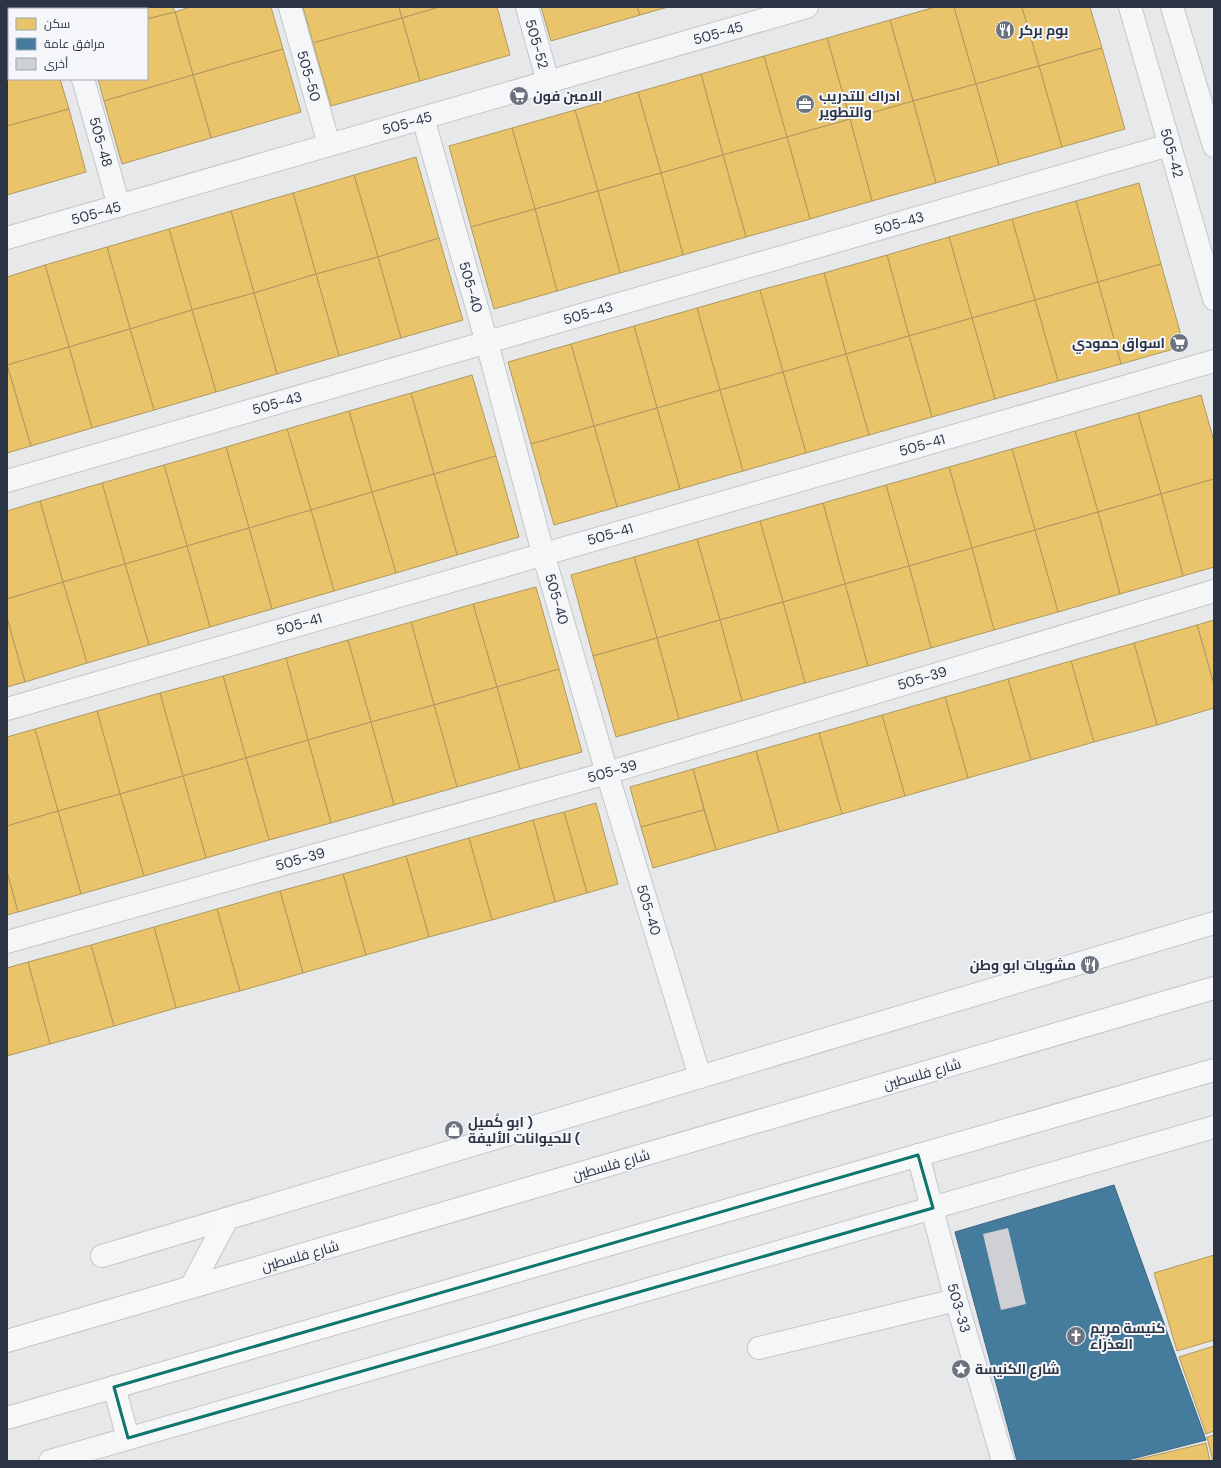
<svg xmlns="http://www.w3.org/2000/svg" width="1221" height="1468" font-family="'DM Sans',Cairo,sans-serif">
<rect width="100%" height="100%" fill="#e6e8ea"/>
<g fill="#e9c46a" stroke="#b0995f">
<polygon points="7,7 40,7 40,9 9,9 9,57 7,58"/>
<polygon points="78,7 173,7 175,12 147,19 147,9 78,9"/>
<polygon points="190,7 271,7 283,49 193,75 175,12"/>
<polygon points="303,7 399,7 402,18 313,43"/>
<polygon points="399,7 439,7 402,18"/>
<polygon points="439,7 497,7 510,55 420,81 402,18"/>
<polygon points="541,7 637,7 640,15 551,41"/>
<polygon points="637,7 668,7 640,15"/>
<polygon points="935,7 954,7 976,84 913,101 890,20"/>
<polygon points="954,7 1022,7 1039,66 976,84"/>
<polygon points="1022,7 1090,7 1102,48 1039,66"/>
<polygon points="175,12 193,75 104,101 98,79 147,79 147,19"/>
<polygon points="402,18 420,81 331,106 313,43"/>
<polygon points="890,20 913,101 850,119 827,38"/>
<polygon points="827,38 850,119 787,137 764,56"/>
<polygon points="1102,48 1125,129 1062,147 1039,66"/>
<polygon points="283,49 301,112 211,138 193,75"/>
<polygon points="764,56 787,137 723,155 701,74"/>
<polygon points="9,57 9,79 60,79 69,109 7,126 7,58"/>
<polygon points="1039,66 1062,147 999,165 976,84"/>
<polygon points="701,74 723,155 661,173 638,92"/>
<polygon points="193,75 211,138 122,164 104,101"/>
<polygon points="976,84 999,165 936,183 913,101"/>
<polygon points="638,92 661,173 598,191 575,110"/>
<polygon points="913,101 936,183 872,201 850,119"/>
<polygon points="69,109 86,172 7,195 7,126"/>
<polygon points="575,110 598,191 535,209 512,128"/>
<polygon points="850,119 872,201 810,219 787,137"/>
<polygon points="512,128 535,209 471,227 449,146"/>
<polygon points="787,137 810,219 746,237 723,155"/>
<polygon points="723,155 746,237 683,255 661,173"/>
<polygon points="416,157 439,238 378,257 354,175"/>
<polygon points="661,173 683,255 620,273 598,191"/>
<polygon points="354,175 378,257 316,274 293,193"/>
<polygon points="1139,183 1161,264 1098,282 1076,201"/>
<polygon points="598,191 620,273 557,291 535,209"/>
<polygon points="293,193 316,274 254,293 231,211"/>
<polygon points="1076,201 1098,282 1035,300 1012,219"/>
<polygon points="535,209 557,291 494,309 471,227"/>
<polygon points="231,211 254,293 192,310 169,229"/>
<polygon points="1012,219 1035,300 972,318 949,237"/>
<polygon points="169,229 192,310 130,329 107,247"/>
<polygon points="949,237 972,318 909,336 887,255"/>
<polygon points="439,238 463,320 401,338 378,257"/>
<polygon points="107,247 130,329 69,347 45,265"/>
<polygon points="887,255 909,336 846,354 824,273"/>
<polygon points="378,257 401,338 339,356 316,274"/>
<polygon points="1161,264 1184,346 1121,364 1098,282"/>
<polygon points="45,265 69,347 7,365 7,277"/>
<polygon points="824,273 846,354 783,372 760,290"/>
<polygon points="316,274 339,356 277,374 254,293"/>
<polygon points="1098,282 1121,364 1058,381 1035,300"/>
<polygon points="760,290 783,372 720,390 697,308"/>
<polygon points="254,293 277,374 216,392 192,310"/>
<polygon points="1035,300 1058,381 995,399 972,318"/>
<polygon points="697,308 720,390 657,408 634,326"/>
<polygon points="192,310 216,392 154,410 130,329"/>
<polygon points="972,318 995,399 932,417 909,336"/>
<polygon points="634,326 657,408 594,426 571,344"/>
<polygon points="130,329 154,410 92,428 69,347"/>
<polygon points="909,336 932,417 869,435 846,354"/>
<polygon points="571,344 594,426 531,444 508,362"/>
<polygon points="69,347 92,428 31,446 7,365"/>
<polygon points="846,354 869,435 806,453 783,372"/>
<polygon points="7,365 31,446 7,453"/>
<polygon points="783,372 806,453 743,471 720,390"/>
<polygon points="472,375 496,456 434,474 411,393"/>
<polygon points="720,390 743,471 680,489 657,408"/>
<polygon points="411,393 434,474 372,492 349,411"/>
<polygon points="1201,395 1214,441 1214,479 1161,494 1138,413"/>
<polygon points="657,408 680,489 617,507 594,426"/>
<polygon points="349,411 372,492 311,510 287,429"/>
<polygon points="1138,413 1161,494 1098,512 1075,431"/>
<polygon points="594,426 617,507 554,525 531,444"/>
<polygon points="287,429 311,510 249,528 226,447"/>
<polygon points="1075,431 1098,512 1035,530 1012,449"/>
<polygon points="226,447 249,528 187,546 164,465"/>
<polygon points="1012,449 1035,530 972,548 949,467"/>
<polygon points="496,456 519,537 457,555 434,474"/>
<polygon points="164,465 187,546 125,564 102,483"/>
<polygon points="949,467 972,548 909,566 886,485"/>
<polygon points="434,474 457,555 396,573 372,492"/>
<polygon points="1214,479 1214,567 1183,576 1161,494"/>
<polygon points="102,483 125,564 63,582 40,501"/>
<polygon points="886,485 909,566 845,584 823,503"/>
<polygon points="372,492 396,573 334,591 311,510"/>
<polygon points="1161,494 1183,576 1120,594 1098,512"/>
<polygon points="40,501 63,582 7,599 7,511"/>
<polygon points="823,503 845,584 783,602 760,521"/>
<polygon points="311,510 334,591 272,609 249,528"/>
<polygon points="1098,512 1120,594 1058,612 1035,530"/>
<polygon points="760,521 783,602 720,620 697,539"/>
<polygon points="249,528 272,609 210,627 187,546"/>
<polygon points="1035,530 1058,612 994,630 972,548"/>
<polygon points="697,539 720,620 657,638 634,557"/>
<polygon points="187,546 210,627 149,645 125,564"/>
<polygon points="972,548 994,630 931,648 909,566"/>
<polygon points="634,557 657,638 593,656 571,575"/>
<polygon points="125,564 149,645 87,663 63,582"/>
<polygon points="909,566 931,648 868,666 845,584"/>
<polygon points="63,582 87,663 25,682 7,618 7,599"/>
<polygon points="845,584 868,666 805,683 783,602"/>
<polygon points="536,587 559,669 497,687 473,604"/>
<polygon points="783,602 805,683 742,701 720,620"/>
<polygon points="473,604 497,687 434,705 411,622"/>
<polygon points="7,618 25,682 7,687"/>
<polygon points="720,620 742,701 679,719 657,638"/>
<polygon points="1214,620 1214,685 1197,625"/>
<polygon points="411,622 434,705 371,722 348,640"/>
<polygon points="1197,625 1214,685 1214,708 1157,725 1134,643"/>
<polygon points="657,638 679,719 616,737 593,656"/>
<polygon points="348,640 371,722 308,740 286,658"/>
<polygon points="1134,643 1157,725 1094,742 1071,661"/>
<polygon points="286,658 308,740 246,758 223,676"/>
<polygon points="1071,661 1094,742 1031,760 1008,679"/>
<polygon points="559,669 582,752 520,769 497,687"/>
<polygon points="223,676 246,758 183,776 160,693"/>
<polygon points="1008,679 1031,760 968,778 945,697"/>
<polygon points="497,687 520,769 457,787 434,705"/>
<polygon points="160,693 183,776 120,794 97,711"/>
<polygon points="945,697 968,778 905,796 882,715"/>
<polygon points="434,705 457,787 394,805 371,722"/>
<polygon points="97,711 120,794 58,811 35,729"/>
<polygon points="882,715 905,796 842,814 819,733"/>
<polygon points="371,722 394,805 331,823 308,740"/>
<polygon points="35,729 58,811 7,826 7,737"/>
<polygon points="819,733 842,814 779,832 756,751"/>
<polygon points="308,740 331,823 269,840 246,758"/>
<polygon points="756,751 779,832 716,850 693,769"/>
<polygon points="246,758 269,840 206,858 183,776"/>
<polygon points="693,769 704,810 641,827 630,787"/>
<polygon points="183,776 206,858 144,876 120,794"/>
<polygon points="120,794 144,876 81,894 58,811"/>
<polygon points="596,803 618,884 587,893 564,812"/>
<polygon points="704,810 716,850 653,868 641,827"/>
<polygon points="58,811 81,894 18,912 7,872 7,826"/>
<polygon points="564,812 587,893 555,902 533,820"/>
<polygon points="533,820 555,902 492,920 469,838"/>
<polygon points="469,838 492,920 429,937 406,856"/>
<polygon points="406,856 429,937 366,955 343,874"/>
<polygon points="7,872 18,912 7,915"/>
<polygon points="343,874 366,955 303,973 280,891"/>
<polygon points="280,891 303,973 240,991 217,909"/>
<polygon points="217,909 240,991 176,1008 154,927"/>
<polygon points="154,927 176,1008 114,1026 91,945"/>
<polygon points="91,945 114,1026 50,1044 28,962"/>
<polygon points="28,962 50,1044 7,1056 7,968"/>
<polygon points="1214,1255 1214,1340 1177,1351 1154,1273"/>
<polygon points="1148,1285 1171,1365 1105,1384 1091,1336 1018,1358 1008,1326"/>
<polygon points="1214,1346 1214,1431 1206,1434 1179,1357"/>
<polygon points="1178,1368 1196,1436 1102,1461 1053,1461 1038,1405"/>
<polygon points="1214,1435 1214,1461 1213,1461 1207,1437"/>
<polygon points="1206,1443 1210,1461 1131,1461"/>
</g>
<polygon fill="#457b9d" stroke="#3d6683" points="1114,1185 1206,1440 1124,1461 1017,1461 955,1232"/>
<polygon fill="#ced0d3" points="1008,1228 1026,1304 1001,1310 983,1234"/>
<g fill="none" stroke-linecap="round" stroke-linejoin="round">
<defs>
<g id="minor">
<polyline points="62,7 63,9"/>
<polyline points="290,7 329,145"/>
<polyline points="527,7 548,82"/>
<polyline points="1130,7 1214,299"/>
<polyline points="1172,7 1214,146"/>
<polyline points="83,79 119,206"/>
<polyline points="423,118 487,343 543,553 607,773 700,1077"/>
<polyline points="7,238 807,7"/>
<polyline points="7,481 1169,145"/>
<polyline points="7,709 1214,361"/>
<polyline points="7,942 607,773 1214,591"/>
<polyline points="918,1155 956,1300 1003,1461"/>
<polyline points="102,1256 1214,923"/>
<polyline points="759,1348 956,1300"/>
<polyline points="50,1461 1214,1127"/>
</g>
<g id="major">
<polyline points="191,1287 227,1219"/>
<polyline points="7,1341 1214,988"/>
<polyline points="114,1387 128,1438"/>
<polyline points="7,1418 1214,1070"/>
</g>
</defs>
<use href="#minor" stroke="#c4c6c8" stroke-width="24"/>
<use href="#major" stroke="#c2c5c8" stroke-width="24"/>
<use href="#minor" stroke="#f5f6f7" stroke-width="22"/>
<use href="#major" stroke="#f8f8f8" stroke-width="22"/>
</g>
<path fill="none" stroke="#0f766e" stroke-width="3" stroke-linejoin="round" d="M918,1155L933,1208L128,1438L114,1387Z"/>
<defs>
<symbol id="restaurant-disc" viewBox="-11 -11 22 22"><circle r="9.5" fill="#6c737f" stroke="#f4f6f9"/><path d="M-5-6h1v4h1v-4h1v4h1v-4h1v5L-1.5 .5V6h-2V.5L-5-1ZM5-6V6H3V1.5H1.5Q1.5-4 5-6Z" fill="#fff"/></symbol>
<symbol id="supermarket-disc" viewBox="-11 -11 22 22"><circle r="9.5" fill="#6c737f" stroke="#f4f6f9"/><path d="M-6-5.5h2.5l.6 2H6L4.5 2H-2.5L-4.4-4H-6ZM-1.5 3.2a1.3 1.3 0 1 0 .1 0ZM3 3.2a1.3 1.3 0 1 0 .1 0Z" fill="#fff"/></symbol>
<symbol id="office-disc" viewBox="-11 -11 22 22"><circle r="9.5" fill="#6c737f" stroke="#f4f6f9"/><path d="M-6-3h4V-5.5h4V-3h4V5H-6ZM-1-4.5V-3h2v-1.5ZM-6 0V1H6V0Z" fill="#fff"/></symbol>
<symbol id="shop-disc" viewBox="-11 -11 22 22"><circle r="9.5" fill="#6c737f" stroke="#f4f6f9"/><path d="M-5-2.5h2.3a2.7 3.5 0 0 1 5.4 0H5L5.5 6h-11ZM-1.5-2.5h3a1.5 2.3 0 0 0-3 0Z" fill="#fff"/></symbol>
<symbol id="church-disc" viewBox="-11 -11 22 22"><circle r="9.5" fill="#6c737f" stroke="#f4f6f9"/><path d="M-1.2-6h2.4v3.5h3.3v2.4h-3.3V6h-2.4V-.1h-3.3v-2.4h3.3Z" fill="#fff"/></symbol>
<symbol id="sight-disc" viewBox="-11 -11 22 22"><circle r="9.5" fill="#6c737f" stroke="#f4f6f9"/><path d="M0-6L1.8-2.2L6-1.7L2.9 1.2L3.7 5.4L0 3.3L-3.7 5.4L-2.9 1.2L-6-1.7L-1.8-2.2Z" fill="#fff"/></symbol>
</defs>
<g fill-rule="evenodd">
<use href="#restaurant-disc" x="994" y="19" width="22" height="22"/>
<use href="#supermarket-disc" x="508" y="85" width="22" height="22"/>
<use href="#office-disc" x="794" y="93" width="22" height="22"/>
<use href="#supermarket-disc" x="1168" y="332" width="22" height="22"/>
<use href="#restaurant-disc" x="1079" y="954" width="22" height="22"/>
<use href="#shop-disc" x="443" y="1119" width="22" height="22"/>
<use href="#church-disc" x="1065" y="1325" width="22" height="22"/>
<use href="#sight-disc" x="950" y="1358" width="22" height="22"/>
</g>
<g text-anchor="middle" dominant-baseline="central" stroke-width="4" stroke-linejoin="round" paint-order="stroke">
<g font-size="14" font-weight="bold" fill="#2b3445" stroke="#f4f6f9" text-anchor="start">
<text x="1019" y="30">بوم بركر</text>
<text x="533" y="96">الامين فون</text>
<text x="819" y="96">ادراك للتدريب<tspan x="819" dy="16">والتطوير</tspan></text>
<text x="1165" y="343" text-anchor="end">اسواق حمودي</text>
<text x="1076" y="965" text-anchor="end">مشويات ابو وطن</text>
<text x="468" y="1122">ابو كُميل )<tspan x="468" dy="16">للحيوانات الأليفة (</tspan></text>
<text x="1090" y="1328">كنيسة مريم<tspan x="1090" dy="16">العذراء</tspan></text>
<text x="975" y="1369">شارع الكنيسة</text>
</g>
<g font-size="14" fill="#2b3445" stroke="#f4f6f9">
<text transform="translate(718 33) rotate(-16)">505-45</text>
<text transform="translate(537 44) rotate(74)">505-52</text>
<text transform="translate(309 76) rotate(74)">505-50</text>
<text transform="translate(407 123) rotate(-16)">505-45</text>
<text transform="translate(101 142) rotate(74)">505-48</text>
<text transform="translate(1172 153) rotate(74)">505-42</text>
<text transform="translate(96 213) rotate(-16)">505-45</text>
<text transform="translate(899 223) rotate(-16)">505-43</text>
<text transform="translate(471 287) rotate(74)">505-40</text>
<text transform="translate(588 313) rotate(-16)">505-43</text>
<text transform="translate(277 403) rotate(-16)">505-43</text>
<text transform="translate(922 445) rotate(-16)">505-41</text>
<text transform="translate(610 534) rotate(-16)">505-41</text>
<text transform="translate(557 599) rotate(74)">505-40</text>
<text transform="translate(299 624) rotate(-16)">505-41</text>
<text transform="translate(922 678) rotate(-17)">505-39</text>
<text transform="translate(612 771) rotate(-16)">505-39</text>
<text transform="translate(300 859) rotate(-16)">505-39</text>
<text transform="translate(649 910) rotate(73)">505-40</text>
<text transform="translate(922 1074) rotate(-16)">شارع فلسطين</text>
<text transform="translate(611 1165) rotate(-16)">شارع فلسطين</text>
<text transform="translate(300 1256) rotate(-16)">شارع فلسطين</text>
<text transform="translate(959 1308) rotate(74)">503-33</text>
</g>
</g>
<rect width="1221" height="1468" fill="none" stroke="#2b3445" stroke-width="16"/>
<rect x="8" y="8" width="140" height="72" fill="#f4f6f9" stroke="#a4a8b1"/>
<rect x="16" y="18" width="20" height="12" fill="#e9c46a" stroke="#a4a8b1"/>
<text x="44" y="28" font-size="12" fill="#2b3445">سكن</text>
<rect x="16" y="38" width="20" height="12" fill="#457b9d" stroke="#a4a8b1"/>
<text x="44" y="48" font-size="12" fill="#2b3445">مرافق عامة</text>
<rect x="16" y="58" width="20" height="12" fill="#ced0d3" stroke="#a4a8b1"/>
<text x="44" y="68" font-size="12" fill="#2b3445">أخرى</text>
</svg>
